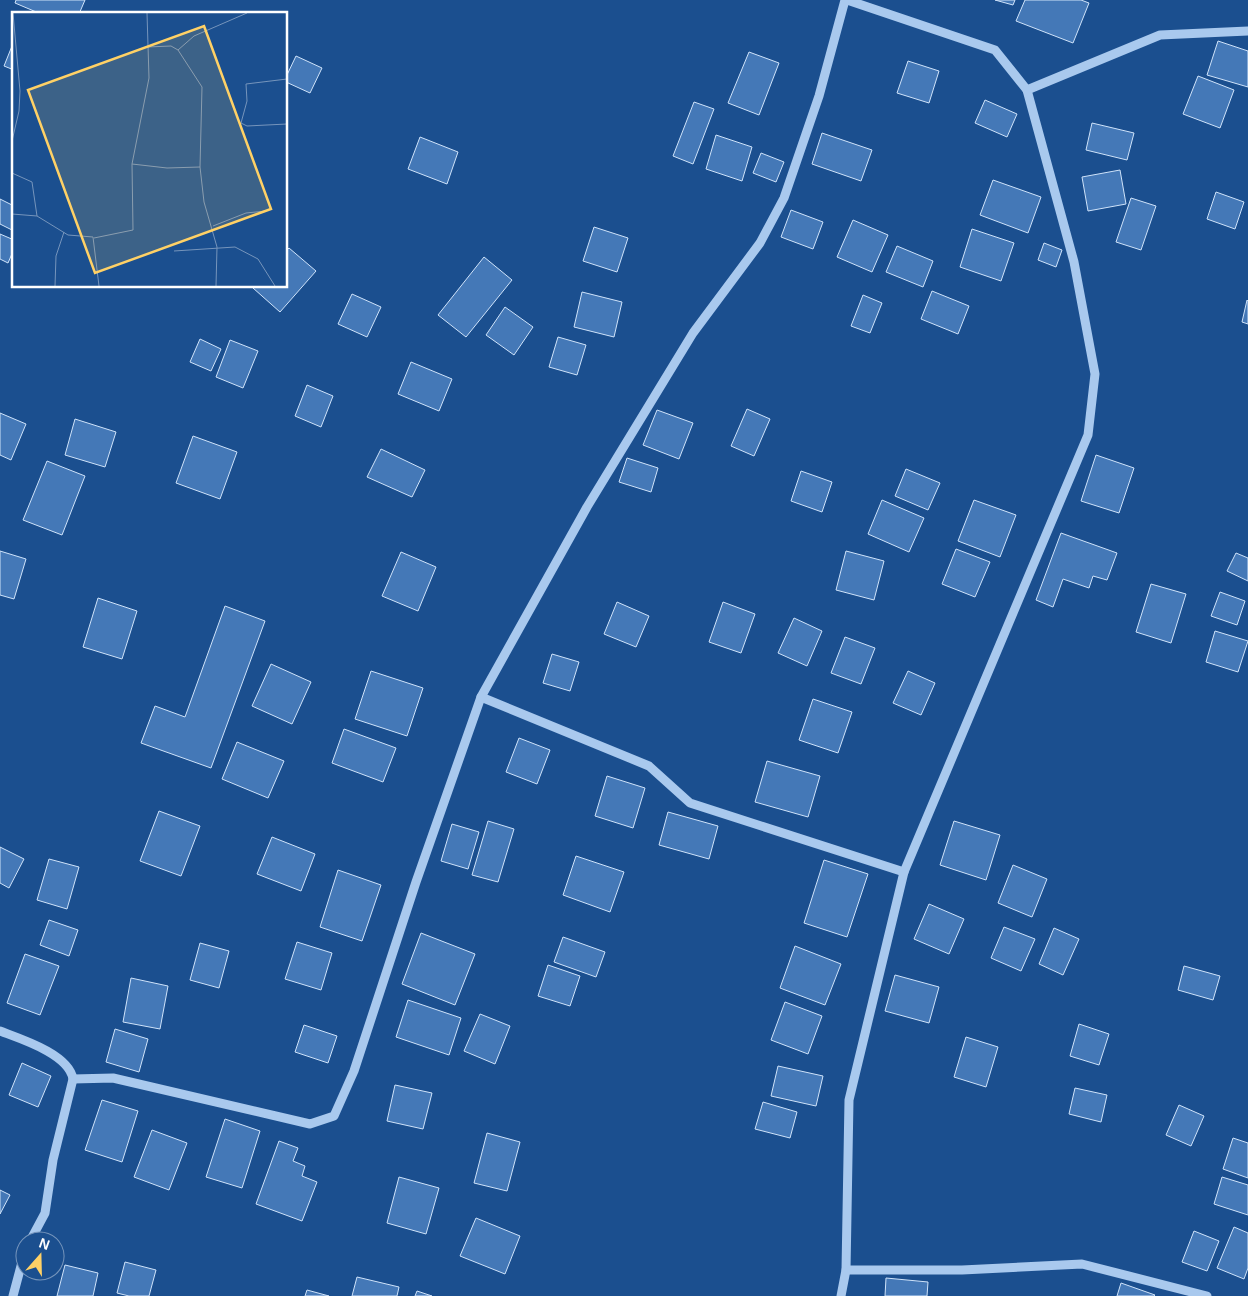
<svg xmlns="http://www.w3.org/2000/svg" width="1248" height="1296" font-family="Helvetica,sans-serif">
<rect width="100%" height="100%" fill="#1b4f8f"/>
<g fill="#4478b7" stroke="#cfe3fa">
<polygon points="16,0 85,0 79,14 41,14 15,3"/>
<polygon points="995,0 1015,0 1013,5"/>
<polygon points="1025,0 1081,0 1089,3 1073,43 1016,21"/>
<polygon points="14,41 14,70 4,66"/>
<polygon points="1218,41 1248,51 1248,87 1207,75"/>
<polygon points="749,52 779,63 759,115 728,103"/>
<polygon points="296,56 322,68 310,93 286,82 286,77"/>
<polygon points="908,61 939,71 929,103 897,93"/>
<polygon points="1198,76 1234,90 1220,128 1183,114"/>
<polygon points="985,100 1017,114 1007,137 975,123"/>
<polygon points="694,102 714,109 693,164 673,156"/>
<polygon points="1092,123 1134,133 1127,160 1086,150"/>
<polygon points="822,133 872,150 861,181 812,164"/>
<polygon points="716,135 752,147 742,181 706,169"/>
<polygon points="420,137 458,152 447,184 408,169"/>
<polygon points="761,153 784,162 776,182 753,173"/>
<polygon points="1120,170 1126,204 1088,211 1082,177"/>
<polygon points="993,180 1041,197 1028,233 980,215"/>
<polygon points="1216,192 1244,202 1235,229 1207,219"/>
<polygon points="1131,198 1156,206 1141,250 1116,242"/>
<polygon points="0,199 14,206 14,231 0,224"/>
<polygon points="791,210 823,222 813,249 781,237"/>
<polygon points="853,220 888,235 872,272 837,257"/>
<polygon points="594,227 628,238 617,272 583,261"/>
<polygon points="972,229 1014,243 1001,281 960,267"/>
<polygon points="0,234 14,240 14,249 8,263 0,259"/>
<polygon points="1044,243 1062,250 1056,267 1038,260"/>
<polygon points="897,246 933,261 923,287 886,272"/>
<polygon points="289,248 316,271 280,312 253,288 255,286 286,286 286,251"/>
<polygon points="484,257 512,280 466,337 438,315"/>
<polygon points="932,291 969,306 958,334 921,319"/>
<polygon points="582,292 622,302 614,337 574,327"/>
<polygon points="352,294 381,307 367,337 338,324"/>
<polygon points="863,295 882,303 870,333 851,326"/>
<polygon points="1247,300 1248,301 1248,324 1242,322"/>
<polygon points="505,307 533,327 514,355 486,335"/>
<polygon points="558,337 586,345 577,375 549,367"/>
<polygon points="200,339 221,349 211,371 190,362"/>
<polygon points="230,340 258,351 243,388 216,377"/>
<polygon points="411,362 452,379 439,411 398,394"/>
<polygon points="307,385 333,396 321,427 295,416"/>
<polygon points="747,409 770,419 754,456 731,446"/>
<polygon points="657,410 693,423 679,459 643,445"/>
<polygon points="0,413 26,424 11,460 0,455"/>
<polygon points="75,419 116,432 105,467 65,455"/>
<polygon points="193,436 237,452 220,499 176,483"/>
<polygon points="381,449 425,470 412,497 367,477"/>
<polygon points="1096,455 1134,468 1119,513 1081,501"/>
<polygon points="627,458 658,468 651,492 619,482"/>
<polygon points="47,461 85,476 62,535 23,520"/>
<polygon points="906,469 940,483 928,510 895,496"/>
<polygon points="801,471 832,482 822,512 791,501"/>
<polygon points="882,500 924,518 909,552 868,534"/>
<polygon points="974,500 1016,515 1000,557 958,541"/>
<polygon points="1061,533 1117,553 1107,580 1093,576 1089,588 1063,579 1053,607 1036,600"/>
<polygon points="956,549 990,562 975,597 942,584"/>
<polygon points="0,551 26,559 14,599 0,595"/>
<polygon points="846,551 884,561 874,600 836,590"/>
<polygon points="401,552 436,567 418,611 382,596"/>
<polygon points="1236,553 1248,558 1248,581 1227,571"/>
<polygon points="1151,584 1186,594 1171,643 1136,632"/>
<polygon points="1220,592 1245,601 1237,625 1211,616"/>
<polygon points="98,598 137,611 122,659 83,647"/>
<polygon points="617,602 649,616 636,647 604,634"/>
<polygon points="723,602 755,614 741,653 709,642"/>
<polygon points="225,606 265,621 211,768 141,743 155,706 185,717"/>
<polygon points="794,618 822,631 807,666 778,653"/>
<polygon points="1215,631 1248,641 1238,672 1206,662"/>
<polygon points="845,637 875,648 861,684 831,673"/>
<polygon points="552,654 579,662 570,691 543,683"/>
<polygon points="271,664 311,682 292,724 252,706"/>
<polygon points="371,671 423,688 407,736 355,719"/>
<polygon points="908,671 935,683 921,715 893,703"/>
<polygon points="813,699 852,712 838,753 799,740"/>
<polygon points="344,729 396,748 383,782 332,763"/>
<polygon points="519,738 550,750 537,784 506,772"/>
<polygon points="237,742 284,761 268,798 222,779"/>
<polygon points="767,761 820,776 808,817 755,802"/>
<polygon points="607,776 645,788 633,828 595,816"/>
<polygon points="159,811 200,826 181,876 140,861"/>
<polygon points="668,812 718,826 709,859 659,845"/>
<polygon points="488,821 514,829 498,882 472,875"/>
<polygon points="954,821 1000,835 986,880 940,865"/>
<polygon points="452,824 479,832 468,869 441,861"/>
<polygon points="272,837 315,854 301,891 257,874"/>
<polygon points="0,847 24,859 9,888 0,883"/>
<polygon points="576,856 624,872 610,912 563,895"/>
<polygon points="49,859 79,867 67,909 37,900"/>
<polygon points="824,860 868,874 847,937 804,923"/>
<polygon points="1013,865 1047,879 1032,917 998,903"/>
<polygon points="338,870 381,885 362,941 320,927"/>
<polygon points="929,904 964,919 949,954 914,939"/>
<polygon points="49,920 78,930 69,956 40,945"/>
<polygon points="1004,927 1035,939 1021,971 991,958"/>
<polygon points="1054,928 1079,939 1063,975 1039,964"/>
<polygon points="421,933 475,954 455,1005 402,984"/>
<polygon points="563,937 605,952 596,977 554,962"/>
<polygon points="297,942 332,953 321,990 285,979"/>
<polygon points="200,943 229,951 219,988 190,980"/>
<polygon points="795,946 841,964 825,1005 780,988"/>
<polygon points="25,954 59,966 40,1015 7,1003"/>
<polygon points="548,965 580,976 570,1006 538,996"/>
<polygon points="1184,966 1220,976 1213,1000 1178,990"/>
<polygon points="895,975 939,987 929,1023 885,1011"/>
<polygon points="131,978 168,986 160,1029 123,1022"/>
<polygon points="408,1000 461,1018 449,1055 396,1037"/>
<polygon points="785,1002 822,1016 808,1054 771,1040"/>
<polygon points="480,1014 510,1026 495,1064 464,1051"/>
<polygon points="1079,1024 1109,1034 1099,1065 1070,1056"/>
<polygon points="304,1025 337,1036 328,1063 295,1052"/>
<polygon points="115,1029 148,1039 139,1072 106,1062"/>
<polygon points="966,1037 998,1047 986,1087 954,1077"/>
<polygon points="22,1063 51,1076 38,1107 9,1095"/>
<polygon points="778,1066 823,1076 816,1106 771,1096"/>
<polygon points="395,1085 432,1093 423,1129 387,1121"/>
<polygon points="1075,1088 1107,1095 1101,1122 1069,1114"/>
<polygon points="102,1100 138,1111 122,1162 85,1150"/>
<polygon points="763,1102 797,1112 790,1138 755,1129"/>
<polygon points="1179,1105 1204,1116 1191,1146 1166,1135"/>
<polygon points="225,1119 260,1131 242,1188 206,1177"/>
<polygon points="152,1130 187,1143 169,1190 134,1177"/>
<polygon points="487,1133 520,1142 507,1191 474,1183"/>
<polygon points="1233,1138 1248,1143 1248,1178 1223,1169"/>
<polygon points="279,1141 298,1148 293,1161 305,1166 302,1176 317,1182 302,1221 256,1204"/>
<polygon points="399,1177 439,1188 426,1234 387,1223"/>
<polygon points="1222,1177 1248,1185 1248,1215 1214,1204"/>
<polygon points="0,1190 10,1195 0,1214"/>
<polygon points="476,1218 520,1236 505,1274 460,1256"/>
<polygon points="1234,1227 1248,1233 1248,1268 1244,1279 1217,1268"/>
<polygon points="1194,1231 1219,1241 1207,1271 1182,1262"/>
<polygon points="125,1262 156,1270 149,1296 129,1296 117,1293"/>
<polygon points="65,1265 98,1273 93,1296 57,1296"/>
<polygon points="357,1277 399,1287 397,1296 352,1296"/>
<polygon points="886,1278 928,1282 927,1296 885,1296"/>
<polygon points="1121,1283 1155,1295 1154,1296 1117,1296"/>
<polygon points="307,1290 329,1296 305,1296"/>
<polygon points="417,1291 432,1296 415,1296"/>
</g>
<g fill="none" stroke-linecap="round" stroke-linejoin="round">
<g stroke="#a9c9ee" stroke-width="9">
<polyline points="1027,90 1160,35 1248,31"/>
<polyline points="481,697 649,766 690,803 904,872"/>
<path d="M0,1031C21,1039 69,1054 73,1079L53,1160L45,1213L30,1241"/>
<polyline points="73,1079 113,1078 310,1124 334,1116 354,1071 416,882 481,697 587,507 693,333 760,243 784,198 819,96 845,0"/>
<polyline points="846,1270 962,1270 1082,1264 1207,1296"/>
<polyline points="13,1296 25,1251"/>
<polyline points="841,1296 846,1270 849,1100 904,872 1088,435 1095,374 1074,262 1027,90 995,50 847,0"/>
</g>
</g>
<g transform="translate(12 12)">
<rect width="275" height="275" fill="#1b4f8f"/>
<path fill="none" stroke="#7695bc" stroke-width="1" d="M135,35L159,34L166,38L190,75L188,155L192,190L205,235L204,274M166,38L182,24L235,1M275,67L234,72L235,89L229,111L235,114L275,112M0,129L7,99L8,79L1,1M120,152L155,156L188,155M0,161L20,170L25,204L56,223L81,225L87,274M0,202L25,204M201,214L234,201L254,199M82,226L121,218L120,152L137,66L135,1M162,239L223,235L246,247L263,274M43,274L44,244L52,220"/>
<path fill="#ffd166" fill-opacity="0.15" stroke="#ffd166" stroke-width="2.5" d="M192,14L259,197L83,261L16,78Z"/>
<rect width="275" height="275" fill="none" stroke="#fff" stroke-width="2.5"/>
</g>
<g transform="translate(40 1256) rotate(20)"><circle r="24" fill="#1b4f8f" stroke="#7695bc"/>
<path d="M0-4L9 19L0 12L-9 19Z" fill="#ffd166"/>
<text y="-8" font-size="14" font-weight="bold" text-anchor="middle" fill="#ffffff">N</text>
</g>
</svg>
